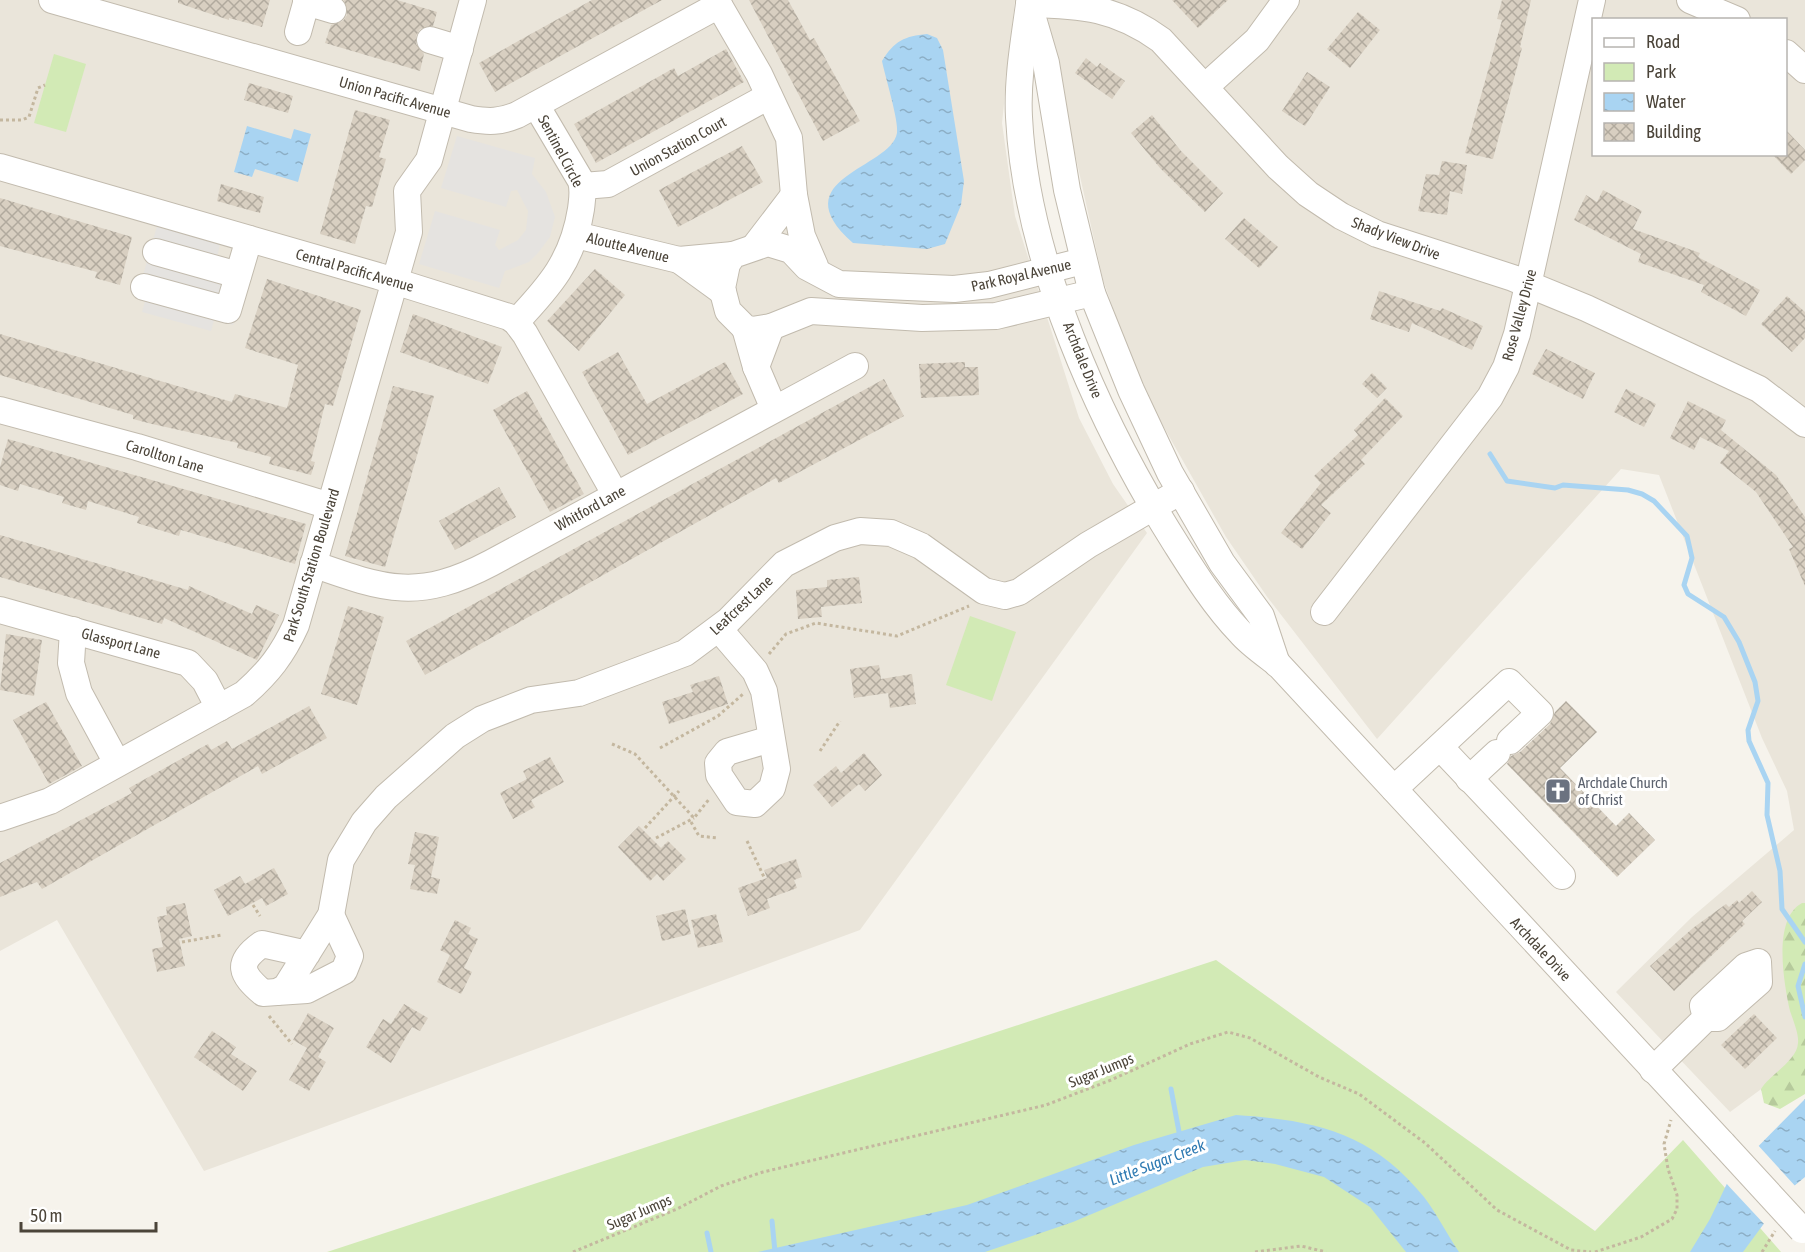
<svg xmlns="http://www.w3.org/2000/svg" width="1805" height="1252" font-family="'Asap Condensed',sans-serif">
<defs>
<pattern id="forest-firs" width="22" height="20" patternUnits="userSpaceOnUse" patternTransform="scale(1.5)"><rect width="22" height="20" fill="#d2eab5"/><path d="M5 1l3.5 6h-7zM16 11l3.5 6h-7z" fill="#b6ca9c"/></pattern>
<pattern id="water-ripples" width="26" height="14" patternUnits="userSpaceOnUse" patternTransform="scale(1.5)"><rect width="26" height="14" fill="#a9d4f2"/><path d="M2 4q2-2 4 0t4 0M15 11q2-2 4 0t4 0" fill="none" stroke="#8caec5"/></pattern>
<pattern id="building-cross-hatch" width="8" height="8" patternUnits="userSpaceOnUse" patternTransform="scale(1.5)"><rect width="8" height="8" fill="#d8cfc1"/><path d="M0 0l8 8M0 8l8-8" fill="none" stroke="#b1aa9e"/></pattern>
</defs>
<rect width="100%" height="100%" fill="#f6f3ec"/>
<g fill="#eae5da" fill-rule="evenodd">
<polygon points="0,0 1015,0 1002,123 1015,216 1079,418 1113,484 1147,533 860,930 204,1171 57,920 0,951"/>
<path d="M1045,0H1805V1057L1730,1112L1616,992L1692,917L1794,830L1787,791L1762,738L1659,475L1621,469L1377,739L1268,598L1226,537L1157,415L1125,342L1103,280L1056,68ZM1594,20H1786V154H1594Z"/>
</g>
<path fill="url(#forest-firs)" d="M1802,903H1805V1094L1780,1109L1764,1103L1761,1089C1769,1075 1797,1061 1798,1043C1799,1034 1793,1020 1790,1011C1784,984 1772,919 1802,903Z"/>
<g fill="#d2eab5">
<polygon points="54,54 86,64 66,132 34,123"/>
<polygon points="970,616 1016,632 992,701 946,685"/>
<polygon points="1216,960 1595,1231 1683,1140 1781,1252 327,1252"/>
</g>
<g fill="#e5e3e0">
<polygon points="457,136 535,158 532,174 546,192 555,217 550,237 538,253 529,262 505,271 499,288 419,264 435,211 500,230 495,245 499,250 518,240 526,230 528,211 517,190 511,191 506,207 441,188"/>
<polygon points="157,226 220,244 217,257 250,267 233,325 214,320 211,331 142,312 146,298 138,293"/>
</g>
<g fill="url(#water-ripples)">
<path d="M927,34L937,38L943,50L964,181L961,205L945,244L927,249L853,243C780,178 891,169 897,133C899,121 885,76 882,61C894,41 905,36 927,34Z"/>
<polygon points="247,126 291,139 294,129 311,134 298,182 255,169 252,177 234,172"/>
<polygon points="1805,1099 1805,1177 1788,1191 1743,1252 1690,1252 1710,1219 1732,1173"/>
<path d="M1236,1115C1314,1120 1372,1132 1424,1197C1437,1214 1447,1234 1459,1252H1406L1370,1207L1324,1177L1275,1164L1245,1160L1203,1167L1073,1222L985,1252H758L967,1205L1134,1145Z"/>
</g>
<polygon fill="#f6f3ec" points="1756,1143 1797,1188 1765,1225 1724,1181 1729,1171"/>
<g fill="none" stroke-linecap="round" stroke-linejoin="round">
<g stroke="#a9d4f2" stroke-width="5">
<polyline points="1490,454 1507,481 1555,488 1563,485 1628,490 1642,494 1654,501 1687,536 1692,558 1684,585 1688,594 1724,617 1739,642 1755,682 1758,701 1748,730 1749,741 1768,783 1767,815 1780,871 1782,909 1805,942"/>
<polyline points="1805,964 1798,986 1805,1017"/>
<polyline points="1171,1089 1180,1137"/>
<polyline points="772,1221 775,1252"/>
<polyline points="707,1233 711,1252"/>
</g>
</g>
<g fill="url(#building-cross-hatch)">
<polygon points="178,0 270,0 262,27 229,18 229,20 178,3"/>
<polygon points="344,0 397,0 437,12 433,26 420,29 416,36 416,44 424,54 420,71 325,43 331,25 343,21 347,15"/>
<polygon points="592,0 662,0 495,92 479,63"/>
<polygon points="749,0 788,0 810,40 814,38 860,121 823,141"/>
<polygon points="1172,0 1228,0 1198,28"/>
<polygon points="1502,0 1531,0 1520,47 1522,48 1493,159 1465,153 1502,20 1497,19"/>
<polygon points="1358,12 1380,30 1350,68 1327,49"/>
<polygon points="726,49 744,82 596,163 574,124 674,68 678,76"/>
<polygon points="1086,58 1097,67 1100,63 1125,81 1112,99 1075,73"/>
<polygon points="1307,72 1330,87 1305,126 1282,111"/>
<polygon points="249,83 293,96 288,113 244,100"/>
<polygon points="355,110 390,120 379,157 386,159 372,207 366,206 355,244 320,234"/>
<polygon points="1152,115 1181,151 1223,193 1205,212 1160,168 1131,133"/>
<polygon points="1785,129 1805,150 1805,160 1791,174 1772,154 1785,154"/>
<polygon points="742,146 763,182 678,227 659,190"/>
<polygon points="1442,161 1467,165 1462,194 1450,191 1447,215 1418,211 1426,174 1439,175"/>
<polygon points="221,184 264,197 260,213 217,201"/>
<polygon points="1603,190 1642,211 1633,229 1700,253 1698,257 1760,290 1746,316 1701,292 1704,285 1638,262 1641,254 1574,220 1586,195 1597,202"/>
<polygon points="0,198 132,237 120,285 95,278 97,272 0,246"/>
<polygon points="1244,218 1278,247 1259,268 1225,239"/>
<polygon points="595,269 625,295 579,351 547,321"/>
<polygon points="267,279 361,310 333,406 325,404 311,461 315,462 311,475 269,464 271,457 237,448 238,443 152,424 133,419 133,415 0,375 0,334 232,402 235,394 287,408 298,365 245,348"/>
<polygon points="1379,291 1440,311 1442,308 1483,326 1472,350 1412,323 1409,332 1370,319"/>
<polygon points="1787,296 1805,312 1805,338 1792,352 1761,324"/>
<polygon points="413,314 502,347 488,384 400,352"/>
<polygon points="1546,349 1595,373 1583,399 1532,374"/>
<polygon points="618,352 647,404 725,362 743,394 628,455 582,372"/>
<polygon points="965,362 965,367 978,367 979,395 921,398 919,364"/>
<polygon points="1372,373 1387,388 1377,398 1362,384"/>
<polygon points="884,379 904,416 779,483 776,478 425,675 406,641"/>
<polygon points="393,386 434,396 385,567 345,556"/>
<polygon points="1626,389 1656,404 1644,427 1614,412"/>
<polygon points="527,391 584,494 550,512 493,410"/>
<polygon points="1385,398 1403,416 1361,460 1365,464 1321,505 1331,513 1302,549 1281,533 1321,483 1314,476 1358,435 1354,430"/>
<polygon points="1688,401 1726,420 1721,430 1776,475 1805,517 1805,586 1789,549 1793,547 1756,492 1720,463 1729,451 1700,437 1694,450 1670,438"/>
<polygon points="8,439 306,524 295,564 181,530 179,536 137,523 139,517 88,501 86,510 62,503 64,497 20,484 18,491 0,485 0,467"/>
<polygon points="499,487 516,517 455,550 439,521"/>
<polygon points="0,535 188,590 189,586 252,614 256,605 279,615 257,660 164,618 162,624 0,577"/>
<polygon points="859,577 862,603 821,607 822,617 798,619 796,590 827,587 827,580"/>
<polygon points="348,606 384,617 357,705 321,694"/>
<polygon points="6,634 42,640 34,696 0,690"/>
<polygon points="879,665 881,679 912,674 916,704 890,708 888,693 854,698 850,669"/>
<polygon points="719,676 728,704 669,724 662,702 693,692 690,685"/>
<polygon points="1566,701 1597,732 1560,768 1616,826 1629,813 1655,840 1617,877 1507,764 1511,756 1520,752 1550,724 1555,712"/>
<polygon points="46,702 82,766 49,784 13,720"/>
<polygon points="309,706 327,738 262,774 258,766 42,889 37,882 0,897 0,863 132,793 129,788 208,744 211,750 227,741 232,749"/>
<polygon points="864,753 882,775 865,791 859,784 832,807 813,785 836,766 841,773"/>
<polygon points="550,757 564,782 531,800 535,807 513,819 500,793 527,779 523,771"/>
<polygon points="639,826 661,848 668,841 686,859 663,881 657,874 650,881 618,847"/>
<polygon points="415,832 439,837 431,877 440,879 437,894 410,889 415,865 408,864"/>
<polygon points="796,859 802,877 794,880 797,888 767,899 770,908 748,916 738,888 767,878 764,870"/>
<polygon points="274,868 288,894 266,906 262,898 228,916 214,890 240,876 245,884"/>
<polygon points="1752,891 1762,902 1742,921 1745,924 1674,991 1650,966 1693,928 1726,904 1729,907 1737,900 1739,903"/>
<polygon points="185,903 192,936 179,939 185,966 157,972 152,949 163,947 157,917 167,915 166,907"/>
<polygon points="685,909 691,934 662,941 656,916"/>
<polygon points="716,914 723,942 698,948 691,920"/>
<polygon points="455,920 471,928 468,934 478,939 464,968 472,972 461,994 437,982 450,955 440,950"/>
<polygon points="404,1004 428,1018 420,1031 412,1027 391,1063 366,1047 383,1019 391,1024"/>
<polygon points="308,1013 334,1028 318,1057 326,1062 309,1091 289,1080 307,1048 293,1040"/>
<polygon points="1754,1014 1777,1038 1745,1069 1721,1045"/>
<polygon points="212,1031 236,1047 231,1054 257,1071 243,1091 194,1057"/>
</g>
<g fill="none" stroke-linecap="round" stroke-linejoin="round">
<defs>
<g id="minor">
<path d="M52,0L471,119C489,122 500,122 517,115L719,5"/>
<polyline points="716,0 759,74 789,138 794,195"/>
<polyline points="1690,0 1737,20"/>
<polyline points="306,2 333,10"/>
<path d="M1029,4C1024,41 1017,80 1019,117C1026,260 1100,424 1176,544C1195,574 1215,606 1240,632C1250,644 1265,654 1278,664L1723,1144"/>
<path d="M1029,4C1082,5 1117,8 1161,40L1278,167L1308,194L1341,216L1377,234L1513,278L1586,308L1759,389L1805,424"/>
<polyline points="1032,15 1046,63 1067,190 1092,293 1131,390 1170,473 1222,563 1261,616 1277,664"/>
<polyline points="298,32 307,0"/>
<polyline points="430,40 460,49"/>
<polyline points="1786,53 1805,70"/>
<polyline points="1205,87 1257,40 1286,0"/>
<polyline points="0,167 378,276 509,317 516,322 525,334 615,494"/>
<polyline points="583,186 608,184 769,96"/>
<polyline points="576,235 679,260"/>
<polyline points="755,246 794,195 802,236 815,266"/>
<polyline points="156,252 238,275"/>
<polyline points="1083,261 989,285 954,289 839,284 807,267 791,250 768,243 733,255 727,264 722,288 728,311 745,328 752,330 771,327 811,311 922,318 996,316 1092,293"/>
<polyline points="144,287 228,310 249,239"/>
<polyline points="723,292 679,260 733,255"/>
<path d="M516,322C550,286 573,260 581,209C582,200 584,191 581,181L536,105"/>
<polyline points="745,328 756,367 771,327"/>
<polyline points="756,367 774,409"/>
<polyline points="0,410 137,447 330,506"/>
<path d="M313,564C386,590 419,601 491,563L855,366"/>
<polyline points="0,610 188,663 205,681 219,708"/>
<polyline points="1324,612 1490,397 1506,367 1517,334 1592,0"/>
<polyline points="719,629 755,671 764,691 777,769 772,788 755,804 737,802 719,775 718,763 727,752 771,739"/>
<polyline points="73,630 71,663 79,693 117,763"/>
<polyline points="1440,747 1562,876"/>
<polyline points="1469,779 1497,753"/>
<polyline points="1394,789 1509,682 1540,713 1510,741"/>
<path d="M0,818L50,801L244,694C268,673 283,654 296,625L409,232L407,191L429,160L473,0"/>
<path d="M307,954L262,944C235,963 241,974 263,993L277,992L286,987L331,915L341,860L364,822L386,797L455,736L482,719L531,700L579,693L685,653L728,621L784,564L835,538L860,531L891,533L921,546L984,591L1005,596L1019,592L1088,545L1181,491"/>
<polyline points="277,992 307,990 344,971 350,956 331,915"/>
<polyline points="1653,1070 1706,1018 1718,1018 1759,982 1758,962 1746,966 1703,1006 1706,1018"/>
</g>
</defs>
<use href="#minor" stroke="#c2bbae" stroke-width="28"/>
<g stroke="#c4b79f" stroke-width="3" stroke-dasharray="3 3" stroke-linecap="butt">
<polyline points="0,120 22,120 29,117 38,88 45,85"/>
<polyline points="769,654 786,634 816,623 897,636 969,606"/>
<polyline points="612,744 635,754 694,818 710,798"/>
<polyline points="660,748 718,716 743,694"/>
<polyline points="820,751 840,721"/>
<polyline points="691,822 699,836 718,838"/>
<polyline points="645,828 679,791"/>
<polyline points="656,838 694,818"/>
<polyline points="747,841 764,877"/>
<polyline points="253,905 260,916"/>
<polyline points="182,942 222,935"/>
<polyline points="269,1016 292,1044"/>
<polyline points="573,1252 677,1209 721,1186 763,1172 1046,1105 1111,1080 1190,1044 1228,1032 1250,1038 1319,1077 1359,1094 1425,1143 1497,1210 1571,1250 1591,1252"/>
<polyline points="1255,1252 1301,1246 1326,1252"/>
<polyline points="1595,1252 1641,1237 1672,1219 1677,1209 1677,1195 1668,1169 1664,1144 1671,1120"/>
<polyline points="1762,1252 1775,1231"/>
</g>
<use href="#minor" stroke="#fff" stroke-width="26"/>
<defs>
<polyline id="minor-bridge" points="1723,1144 1802,1230"/>
</defs>
<use href="#minor-bridge" stroke="#c2bbae" stroke-width="28" stroke-linecap="butt"/>
<use href="#minor-bridge" stroke="#fff" stroke-width="26"/>
</g>
<defs>
<symbol id="church-square" viewBox="-11 -11 22 22"><rect x="-9" y="-9" width="18" height="18" rx="4" fill="#6b7280" stroke="#fff"/><path d="M-1.2-6h2.4v3.5h3.3v2.4h-3.3V6h-2.4V-.1h-3.3v-2.4h3.3Z" fill="#fff"/></symbol>
</defs>
<g fill-rule="evenodd">
<use href="#church-square" x="1543" y="776" width="30" height="30"/>
</g>
<g text-anchor="middle" dominant-baseline="central" stroke-width="6" stroke-linejoin="round" paint-order="stroke">
<g font-size="15" fill="#4b4439" stroke="#fff">
<text transform="translate(395 97) rotate(16)">Union Pacific Avenue</text>
<text transform="translate(678 146) rotate(-29)">Union Station Court</text>
<text transform="translate(561 151) rotate(62)">Sentinel Circle</text>
<text transform="translate(1396 238) rotate(21)">Shady View Drive</text>
<text transform="translate(628 247) rotate(14)">Aloutte Avenue</text>
<text transform="translate(355 270) rotate(16)">Central Pacific Avenue</text>
<text transform="translate(1021 275) rotate(-13)">Park Royal Avenue</text>
<text transform="translate(1519 315) rotate(-75)">Rose Valley Drive</text>
<text transform="translate(1083 360) rotate(68)">Archdale Drive</text>
<text transform="translate(165 456) rotate(17)">Carollton Lane</text>
<text transform="translate(590 508) rotate(-29)">Whitford Lane</text>
<text transform="translate(311 565) rotate(-73)">Park South Station Boulevard</text>
<text transform="translate(741 605) rotate(-43)">Leafcrest Lane</text>
<text transform="translate(121 643) rotate(15)">Glassport Lane</text>
<text transform="translate(1541 949) rotate(47)">Archdale Drive</text>
<text transform="translate(1101 1070) rotate(-22)">Sugar Jumps</text>
<text transform="translate(639 1212) rotate(-23)">Sugar Jumps</text>
</g>
<g font-size="15" fill="#5b616d" stroke="#fff" text-anchor="start">
<text x="1578" y="782">Archdale Church<tspan x="1578" dy="17">of Christ</tspan></text>
</g>
<g font-size="16" font-style="italic" fill="#2e7ab2" stroke="#fff">
<text transform="translate(1157 1162) rotate(-21)">Little Sugar Creek</text>
</g>
</g>
<rect x="1592" y="18" width="195" height="138" fill="#ffffff" stroke="#b7b4b0" stroke-width="1.5"/>
<rect x="1604" y="38" width="30" height="9" fill="#ffffff" stroke="#b7b4b0" stroke-width="1.5"/>
<text x="1646" y="48" font-size="18" fill="#4b4439">Road</text>
<rect x="1604" y="63" width="30" height="18" fill="#d2eab5" stroke="#b7b4b0" stroke-width="1.5"/>
<text x="1646" y="78" font-size="18" fill="#4b4439">Park</text>
<rect x="1604" y="93" width="30" height="18" fill="url(#water-ripples)" stroke="#b7b4b0" stroke-width="1.5"/>
<text x="1646" y="108" font-size="18" fill="#4b4439">Water</text>
<rect x="1604" y="123" width="30" height="18" fill="url(#building-cross-hatch)" stroke="#b7b4b0" stroke-width="1.5"/>
<text x="1646" y="138" font-size="18" fill="#4b4439">Building</text>
<path d="M21 1222v9h135v-9" fill="none" stroke="#4b4439" stroke-width="3"/>
<text x="30" y="1222" font-size="18" fill="#4b4439" stroke="#ffffff" stroke-width="4.5" paint-order="stroke">50 m</text>
</svg>
